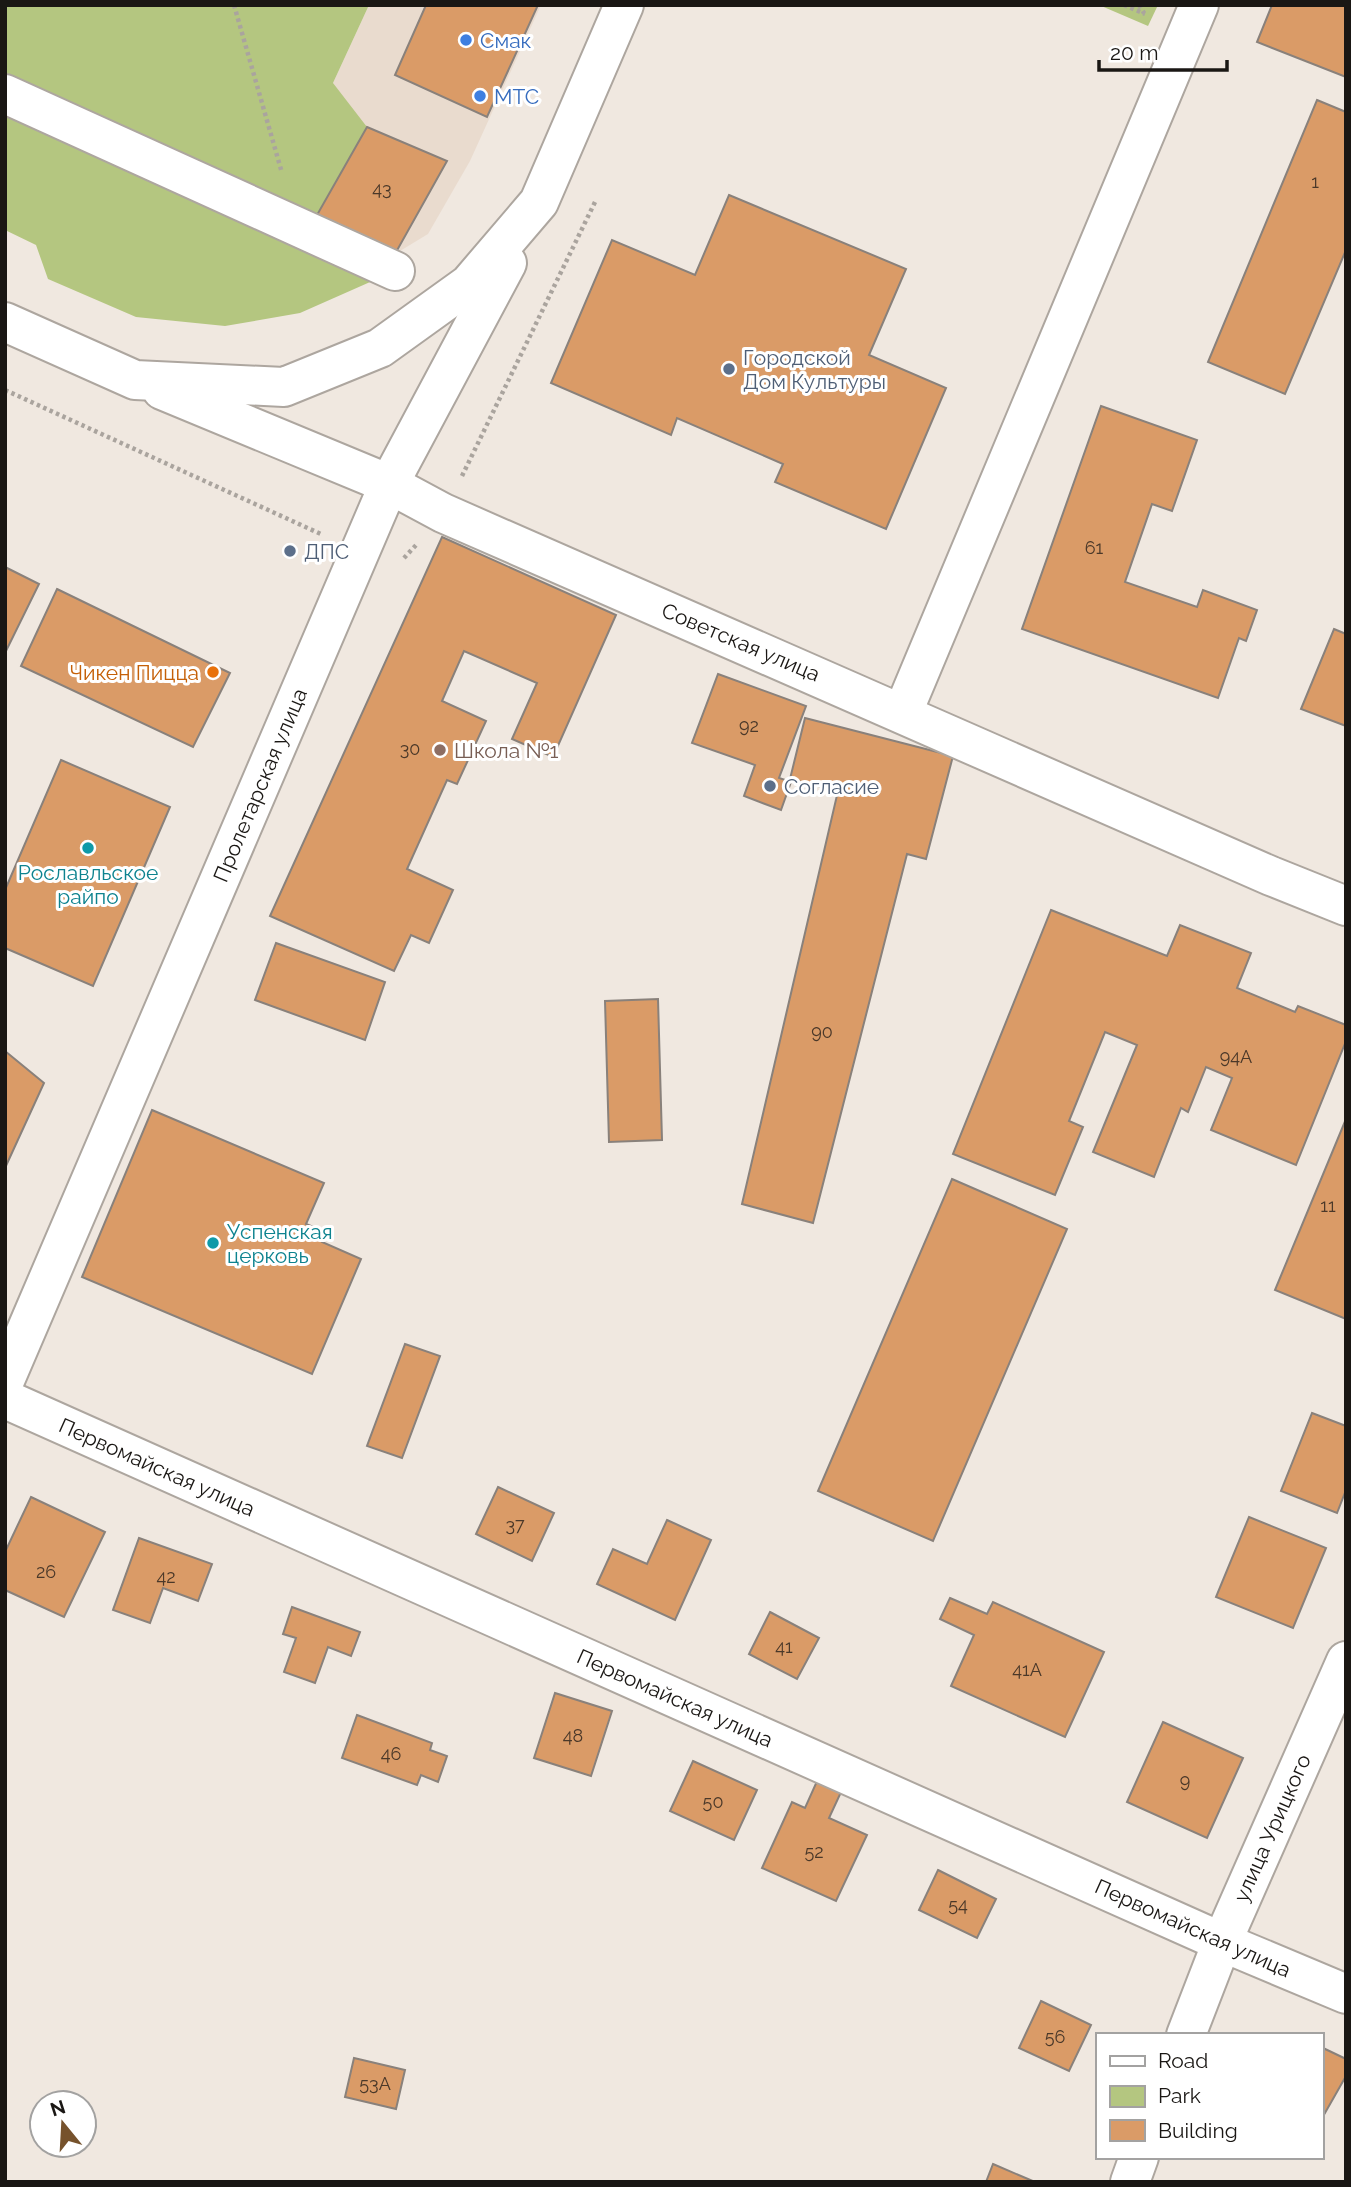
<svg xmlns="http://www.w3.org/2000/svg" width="1351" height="2187" font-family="Raleway,sans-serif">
<rect width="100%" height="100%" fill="#f0e8e0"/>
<polygon fill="#e9dbce" points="369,5 541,5 470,161 428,234 395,254 333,83"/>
<g fill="#b4c680">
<polygon points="5,5 369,5 333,83 367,127 395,271 300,313 225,326 136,317 48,279 36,245 5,230"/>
<polygon points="1099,5 1158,5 1148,26"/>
</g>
<g fill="#da9b67" stroke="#89817b" stroke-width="2">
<polygon points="426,5 538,5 487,117 395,75"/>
<polygon points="1272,5 1346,5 1346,77 1257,42"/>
<polygon points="1317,100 1346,112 1346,250 1285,394 1208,362"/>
<polygon points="367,127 447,161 395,254 317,215"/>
<polygon points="729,195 906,269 869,355 946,388 886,529 775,482 783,464 677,418 671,435 551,383 612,240 695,275"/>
<polygon points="1101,406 1197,440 1172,511 1152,504 1125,582 1197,607 1203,590 1257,610 1246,641 1239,638 1218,698 1022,629"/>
<polygon points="442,537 616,615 553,757 512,739 537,683 464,651 442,701 486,721 457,784 447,780 407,869 453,890 429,943 411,935 394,971 270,916"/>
<polygon points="5,567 39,584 5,653"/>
<polygon points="57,589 230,673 193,747 21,666"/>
<polygon points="1334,629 1346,634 1346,726 1301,709"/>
<polygon points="718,674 806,706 779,778 791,782 781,810 744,796 755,765 692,743"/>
<polygon points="805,718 953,756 926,859 907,854 813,1223 742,1204 838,791 790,779"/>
<polygon points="61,760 170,807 93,986 5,948 5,890"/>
<polygon points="1051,910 1167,956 1180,925 1251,953 1237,988 1295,1012 1298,1006 1346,1025 1346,1041 1296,1165 1211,1130 1232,1078 1206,1067 1188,1112 1181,1108 1154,1177 1093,1152 1137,1045 1105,1032 1069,1121 1083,1127 1055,1195 953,1154"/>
<polygon points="276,943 385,982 365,1040 255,1000"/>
<polygon points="658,999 662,1140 609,1142 605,1001"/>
<polygon points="5,1051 44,1083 5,1168"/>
<polygon points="152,1110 324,1183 306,1224 326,1232 322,1242 361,1259 312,1374 82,1277"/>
<polygon points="1346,1119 1346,1319 1275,1290"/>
<polygon points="952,1179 1067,1229 933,1541 818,1491"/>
<polygon points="405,1344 440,1356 402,1458 367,1446"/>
<polygon points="1312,1413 1346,1426 1346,1490 1337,1513 1281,1491"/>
<polygon points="498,1487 554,1513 532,1561 476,1534"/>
<polygon points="31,1497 105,1532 64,1617 5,1590 5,1552"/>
<polygon points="1249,1517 1326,1548 1293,1628 1216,1597"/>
<polygon points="667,1520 711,1540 675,1620 597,1584 613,1549 647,1564"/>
<polygon points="139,1538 212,1564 198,1601 163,1588 150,1623 113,1610"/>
<polygon points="950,1598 987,1614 993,1602 1104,1652 1065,1737 951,1686 974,1635 940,1619"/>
<polygon points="292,1607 360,1632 351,1656 328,1647 315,1683 284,1672 296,1638 283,1634"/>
<polygon points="770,1612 819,1638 797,1679 749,1654"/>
<polygon points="555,1693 612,1711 591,1776 534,1758"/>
<polygon points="357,1715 432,1743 430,1750 447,1756 438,1782 421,1775 417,1785 342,1758"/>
<polygon points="1163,1722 1243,1758 1207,1838 1127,1802"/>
<polygon points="693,1761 757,1790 734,1840 670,1811"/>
<polygon points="818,1779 842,1790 829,1818 867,1835 836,1901 762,1868 792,1802 805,1808"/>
<polygon points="938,1870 996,1899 977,1938 919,1910"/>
<polygon points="1041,2001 1091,2025 1069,2071 1019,2048"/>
<polygon points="1321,2047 1346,2059 1346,2076 1321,2120"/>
<polygon points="354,2058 405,2070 396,2109 345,2097"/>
<polygon points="993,2164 1035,2182 986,2182"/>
</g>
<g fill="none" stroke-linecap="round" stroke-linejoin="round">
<defs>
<g id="minor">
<polyline points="5,94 395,271"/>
<polyline points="903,712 1199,5"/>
<polyline points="5,1380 389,484 443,513 1271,876 1346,906"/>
<polyline points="5,1399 1222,1942 1346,1994"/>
<polyline points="1186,2035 1222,1942 1346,1661"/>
<polyline points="1130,2182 1139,2157"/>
</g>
<g id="major">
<polyline points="5,322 135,380 284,387 380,348 469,284 539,202 624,5"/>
<polyline points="162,390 389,484 507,263"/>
</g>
</defs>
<use href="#minor" stroke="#ada69f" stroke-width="42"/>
<use href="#major" stroke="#ada69f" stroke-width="42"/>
<g stroke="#aaa49e" stroke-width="4.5" stroke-dasharray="3.5 3.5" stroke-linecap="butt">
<polyline points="234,5 282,173"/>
<polyline points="1124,5 1145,14"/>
<polyline points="1139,5 1144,13"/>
<polyline points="5,390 323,535"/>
<polyline points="462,476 596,200"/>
<polyline points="404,558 417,544"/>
</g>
<use href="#minor" stroke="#fff" stroke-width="38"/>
<use href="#major" stroke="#fff" stroke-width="38"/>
</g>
<g fill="#3f7fe0" stroke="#fff" stroke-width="2.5">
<circle cx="466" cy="40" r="7"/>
<circle cx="480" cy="96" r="7"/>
</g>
<g fill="#5c6f8a" stroke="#fff" stroke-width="2.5">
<circle cx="729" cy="369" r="7"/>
<circle cx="290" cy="551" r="7"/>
<circle cx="770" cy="786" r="7"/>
</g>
<circle fill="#e8710a" stroke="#fff" stroke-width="2.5" cx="213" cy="672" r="7"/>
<circle fill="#8d6e63" stroke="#fff" stroke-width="2.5" cx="440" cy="750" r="7"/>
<g fill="#0f9aa8" stroke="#fff" stroke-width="2.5">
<circle cx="88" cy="848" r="7"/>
<circle cx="213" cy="1243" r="7"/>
</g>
<g text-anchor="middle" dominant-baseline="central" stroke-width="6" stroke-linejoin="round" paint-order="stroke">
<g font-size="18" fill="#4a3829">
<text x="1315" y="181">1</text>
<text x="382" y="188">43</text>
<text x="1094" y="547">61</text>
<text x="749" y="725">92</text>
<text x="410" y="748">30</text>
<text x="822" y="1031">90</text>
<text x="1236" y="1056">94А</text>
<text x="1328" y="1205">11</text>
<text x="515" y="1524">37</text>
<text x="46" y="1571">26</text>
<text x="166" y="1576">42</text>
<text x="784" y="1646">41</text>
<text x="1027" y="1669">41А</text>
<text x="573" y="1735">48</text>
<text x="391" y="1753">46</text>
<text x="1185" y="1780">9</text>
<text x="713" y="1801">50</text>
<text x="814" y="1851">52</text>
<text x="958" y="1904">54</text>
<text x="1055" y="2036">56</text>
<text x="375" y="2083">53А</text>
</g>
<g font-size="21" fill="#366cbe" stroke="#fff" text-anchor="start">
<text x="480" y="40">Смак</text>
<text x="494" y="96">МТС</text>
</g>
<g font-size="21" fill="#4e5e75" stroke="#fff" text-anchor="start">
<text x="743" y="357">Городской<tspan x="743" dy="24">Дом Культуры</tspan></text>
<text x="304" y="551">ДПС</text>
<text x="784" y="786">Согласие</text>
</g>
<g font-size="21" fill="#1a1714" stroke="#fff">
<text transform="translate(741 642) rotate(23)">Советская улица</text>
<text transform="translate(260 785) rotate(-67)">Пролетарская улица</text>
<text transform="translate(157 1467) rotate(24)">Первомайская улица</text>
<text transform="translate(675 1698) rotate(24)">Первомайская улица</text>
<text transform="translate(1272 1828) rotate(-66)">улица Урицкого</text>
<text transform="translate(1193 1928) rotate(24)">Первомайская улица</text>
</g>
<g font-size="21" fill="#c56008" stroke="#fff" text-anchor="end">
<text x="199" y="672">Чикен Пицца</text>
</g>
<g font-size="21" fill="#785e54" stroke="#fff" text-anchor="start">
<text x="454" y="750">Школа №1</text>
</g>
<g font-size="21" fill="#0d838f" stroke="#fff">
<text x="88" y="872">Рославльское<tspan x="88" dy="24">райпо</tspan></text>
<text x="227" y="1231" text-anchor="start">Успенская<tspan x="227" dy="24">церковь</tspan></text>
</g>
</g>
<rect width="1351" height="2187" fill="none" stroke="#1a1714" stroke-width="14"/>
<rect x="1096" y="2033" width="228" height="126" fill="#ffffff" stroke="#a3a2a1" stroke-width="2"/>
<rect x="1110" y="2056" width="35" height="10" fill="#ffffff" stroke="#a3a2a1" stroke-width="2"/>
<text x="1158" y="2068" font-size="21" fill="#1a1714">Road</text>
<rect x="1110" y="2086" width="35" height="21" fill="#b4c680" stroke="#a3a2a1" stroke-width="2"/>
<text x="1158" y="2103" font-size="21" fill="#1a1714">Park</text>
<rect x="1110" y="2120" width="35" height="21" fill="#da9b67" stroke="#a3a2a1" stroke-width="2"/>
<text x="1158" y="2138" font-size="21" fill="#1a1714">Building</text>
<g transform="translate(63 2124) rotate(342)"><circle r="33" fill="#ffffff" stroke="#a3a2a1" stroke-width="2"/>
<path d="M0-5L12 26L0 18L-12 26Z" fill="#76522c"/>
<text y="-10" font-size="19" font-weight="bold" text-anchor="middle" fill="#1a1714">N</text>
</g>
<path d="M1099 60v10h128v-10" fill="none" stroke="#1a1714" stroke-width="3.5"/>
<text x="1110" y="60" font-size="21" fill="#1a1714" stroke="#ffffff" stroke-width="5" paint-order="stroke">20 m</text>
</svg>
